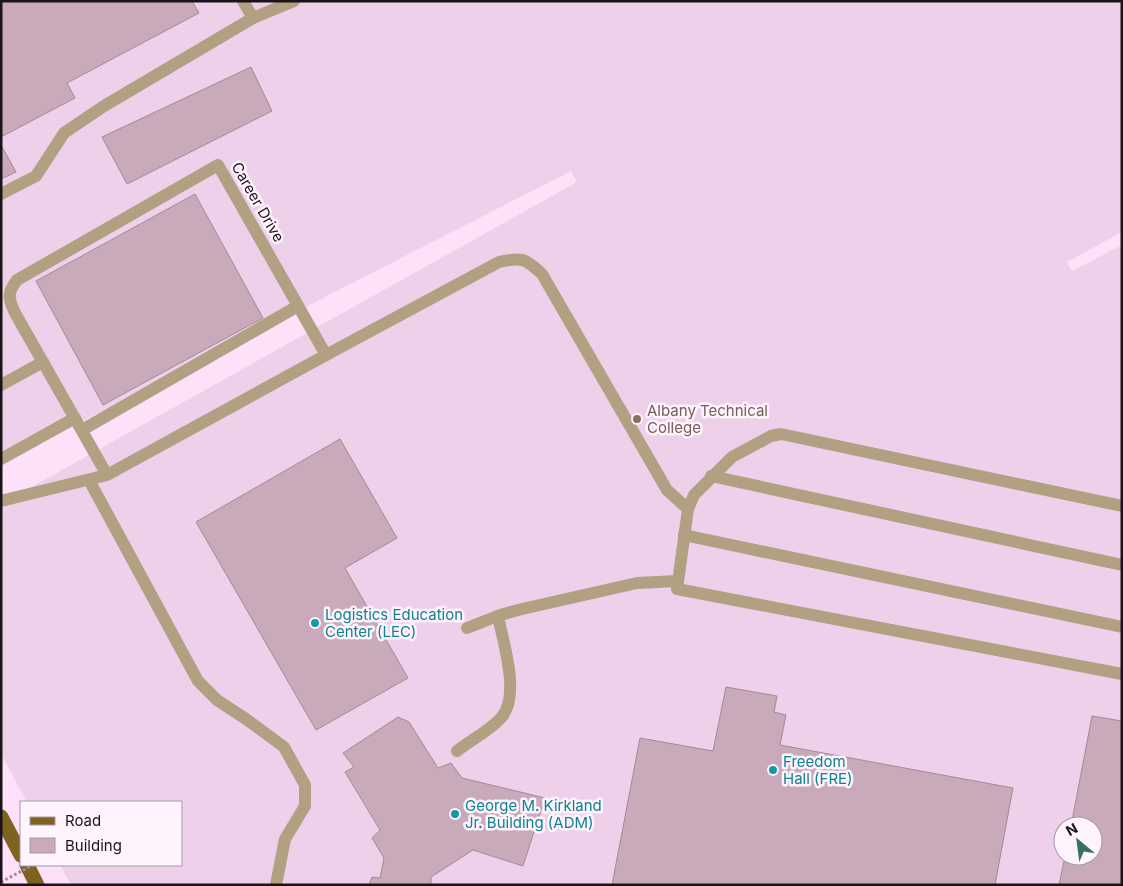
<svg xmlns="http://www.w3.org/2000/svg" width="1123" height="886" font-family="Inter,sans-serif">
<rect width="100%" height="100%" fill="#fce1f9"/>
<path fill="#efd0eb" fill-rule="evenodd" d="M1,1H1122V232L1067,262L1072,271L1122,245V885H71L60,865H181V802H27L1,754V504L577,182L571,171L1,463ZM1063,826H1093V856H1063Z"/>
<g fill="#c9aaba" stroke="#a68898">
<polygon points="1,1 192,1 199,13 67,83 75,98 1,137"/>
<polygon points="251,67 272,111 127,184 102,137"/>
<polygon points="1,145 16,172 1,179"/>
<polygon points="195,194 263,318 103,405 36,281"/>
<polygon points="340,439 397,538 345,568 408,678 316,730 196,522"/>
<polygon points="726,687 777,696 774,712 786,715 780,745 1013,788 995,885 612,885 640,738 713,751"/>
<polygon points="1092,716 1122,721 1122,885 1059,885 1065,856 1093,856 1093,826 1071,826"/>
<polygon points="398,717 409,722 438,768 451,763 462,778 545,798 523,866 473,850 431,877 431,885 369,885 372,877 380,878 384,858 372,838 380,830 345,772 354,767 343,753"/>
</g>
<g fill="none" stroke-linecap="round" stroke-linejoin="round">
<g stroke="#b1a081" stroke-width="12">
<polyline points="243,1 253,18 294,1"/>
<polyline points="1,194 36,176 64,133 104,106 253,18"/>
<path d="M326,355L499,262C522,257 525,258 542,274L667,490L688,509"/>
<polyline points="1,385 43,362"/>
<polyline points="82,430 298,306"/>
<polyline points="1,459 75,418"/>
<polyline points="711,476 1122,565"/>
<polyline points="89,480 198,681 217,700 246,719 284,747 305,785 305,806 285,839 276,885"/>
<path d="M1,501L107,475L326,355L218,165L17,280C7,293 8,298 15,313L107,475"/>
<polyline points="1122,506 781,434 771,436 732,457 694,495 688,509 677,589 1122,674"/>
<polyline points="684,535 1122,627"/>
<polyline points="467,628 500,615 522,609 637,583 678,581"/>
<path d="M457,751C471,740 489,731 501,718C521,696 503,642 498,616"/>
</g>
<g stroke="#7f6120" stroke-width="15">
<polyline points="1,817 21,855"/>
<polyline points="27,865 37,885"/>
</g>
<polyline stroke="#9d8a9b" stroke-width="3" stroke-dasharray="2.5 2.5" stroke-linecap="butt" points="1,882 33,865"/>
</g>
<circle fill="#8d6e63" stroke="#fff4fe" stroke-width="2" cx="637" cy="419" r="5"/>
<g fill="#0f9aa8" stroke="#fff4fe" stroke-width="2">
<circle cx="315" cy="623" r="5"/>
<circle cx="773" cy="770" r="5"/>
<circle cx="455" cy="814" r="5"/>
</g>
<g text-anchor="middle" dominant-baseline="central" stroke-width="5" stroke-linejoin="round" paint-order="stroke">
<g font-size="15" fill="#1b121a" stroke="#fff4fe">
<text transform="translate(258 202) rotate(60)">Career Drive</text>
</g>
<g font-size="15" fill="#785e54" stroke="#fff4fe" text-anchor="start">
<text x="647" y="410">Albany Technical<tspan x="647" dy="17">College</tspan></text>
</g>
<g font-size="15" fill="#0d838f" stroke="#fff4fe" text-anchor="start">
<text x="325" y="614">Logistics Education<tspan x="325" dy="17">Center (LEC)</tspan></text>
<text x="783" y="761">Freedom<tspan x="783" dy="17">Hall (FRE)</tspan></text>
<text x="465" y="805">George M. Kirkland<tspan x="465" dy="17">Jr. Building (ADM)</tspan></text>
</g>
</g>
<rect width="1123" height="886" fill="none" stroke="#1b121a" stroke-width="5"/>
<rect x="20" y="801" width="162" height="65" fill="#fff4fe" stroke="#a49aa3"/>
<rect x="30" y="817" width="25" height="8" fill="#7f6120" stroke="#a49aa3"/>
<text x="65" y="826" font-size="15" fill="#1b121a">Road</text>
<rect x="30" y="838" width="25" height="15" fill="#c9aaba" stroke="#a49aa3"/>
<text x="65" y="851" font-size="15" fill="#1b121a">Building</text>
<g transform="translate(1078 841) rotate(331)"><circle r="24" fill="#fff4fe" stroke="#a49aa3"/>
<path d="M0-4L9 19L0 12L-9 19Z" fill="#36715b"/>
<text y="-8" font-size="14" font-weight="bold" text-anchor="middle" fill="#1b121a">N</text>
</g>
</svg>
